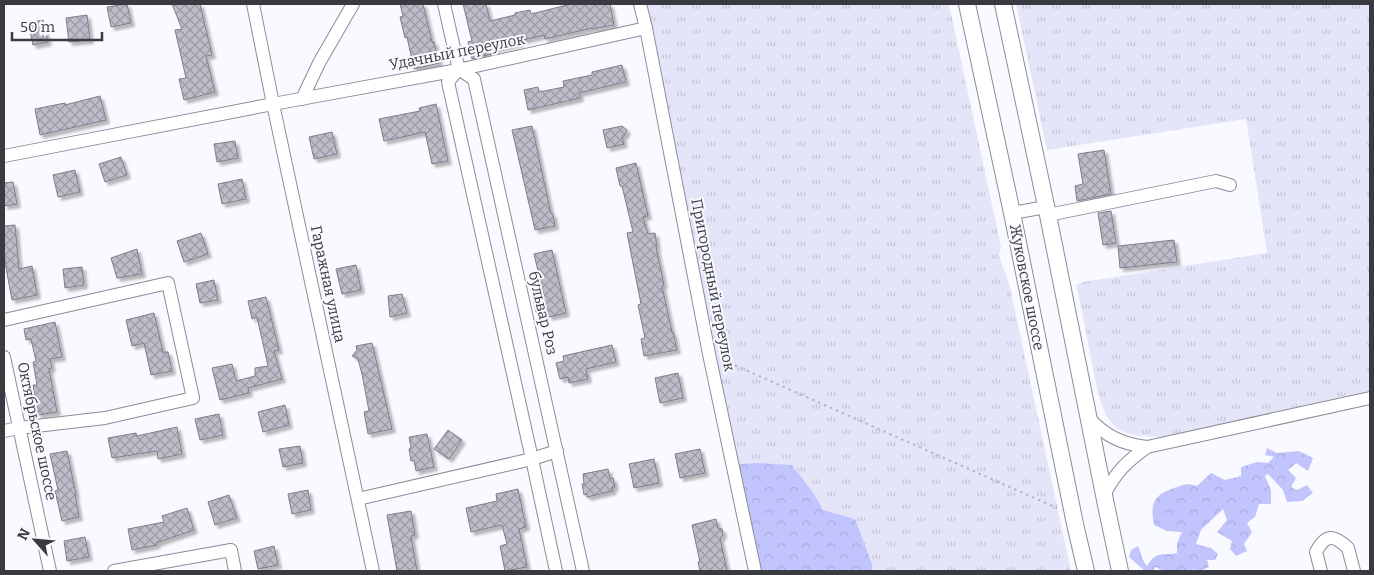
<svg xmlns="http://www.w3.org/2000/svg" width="1374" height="575" font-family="Bitter,serif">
<defs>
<pattern id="grass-tufts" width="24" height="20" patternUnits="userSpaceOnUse" patternTransform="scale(1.25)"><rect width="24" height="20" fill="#e4e5f8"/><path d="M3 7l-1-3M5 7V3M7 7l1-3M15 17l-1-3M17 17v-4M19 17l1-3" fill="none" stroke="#c4c5d6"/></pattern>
<pattern id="forest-crowns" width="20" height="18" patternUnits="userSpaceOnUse" patternTransform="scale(1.25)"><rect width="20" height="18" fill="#c2c5fd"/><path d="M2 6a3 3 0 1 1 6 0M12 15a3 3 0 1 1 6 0" fill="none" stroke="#a7aada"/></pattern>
<pattern id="building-cross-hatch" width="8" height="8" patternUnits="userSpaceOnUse" patternTransform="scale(1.25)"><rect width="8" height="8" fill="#bcbdc9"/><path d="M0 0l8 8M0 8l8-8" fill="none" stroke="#9a9ba5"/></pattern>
<filter id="shadow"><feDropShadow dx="3.5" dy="3.5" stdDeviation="1" flood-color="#0004"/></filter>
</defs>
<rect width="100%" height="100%" fill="#f9faff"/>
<g fill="url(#grass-tufts)">
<polygon points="638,4 949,4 1001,247 999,256 1010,287 1071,571 760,571"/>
<path d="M1016,4H1370V391L1160,437C1144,437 1126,437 1113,425C1098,409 1094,370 1089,349C1085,327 1081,306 1076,285L1083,282L1267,253L1246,119L1047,150Z"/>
</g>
<g fill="url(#forest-crowns)">
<path d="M1267,448L1277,453L1299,451L1313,458L1308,471L1296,463L1288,470L1296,478L1291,487L1297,490L1307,485L1313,493L1302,501L1287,502L1283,490L1268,474L1265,476L1271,490V504H1259L1255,517L1247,523L1252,532L1244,544L1247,551L1236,556L1230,549L1232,541L1217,532L1227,520L1223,509L1201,530L1196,544L1211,548L1218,554L1215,560H1207L1209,567L1199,571L1193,569L1192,571H1165L1155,567L1153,571H1145L1129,557L1131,550L1138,546C1141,553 1142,560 1147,566C1157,550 1162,556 1177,553V543L1182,532L1167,531L1154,525C1150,504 1153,495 1174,488C1185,484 1187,483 1197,486L1211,473L1225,480L1241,476V467L1257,462L1268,463L1274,457L1265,455Z"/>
<polygon points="758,463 792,465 814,494 823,510 855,519 872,564 872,571 761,571 739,464"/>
</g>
<g fill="url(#building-cross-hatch)" stroke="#7d7e89" filter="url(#shadow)">
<polygon points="127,4 131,23 111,27 107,7"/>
<polygon points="172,4 200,4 212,55 206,56 215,92 184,100 179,79 186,78 175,30 182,29"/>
<polygon points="400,4 423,4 432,42 434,42 439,63 414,69 407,37 405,38 400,17 403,16"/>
<polygon points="463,4 486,4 490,21 515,15 515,13 530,10 531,14 571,4 610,4 614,25 592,29 592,28 545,39 544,35 519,41 520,43 494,49 496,53 472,59 468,42 472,41"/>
<polygon points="87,15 90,40 69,42 66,18"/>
<polygon points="43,20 48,42 33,45 28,23"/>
<polygon points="622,65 626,82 579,93 580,98 528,110 524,90 538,87 539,92 564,87 563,81 592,75 592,72"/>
<polygon points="100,96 106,120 40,135 35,109 65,103 65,105"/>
<polygon points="436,104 448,161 432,164 425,132 384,141 379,119 420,111 419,108"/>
<polygon points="532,126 551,214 553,214 555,226 535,230 512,130"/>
<polygon points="622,126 627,130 624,136 622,136 624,144 607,148 603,130"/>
<polygon points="332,132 337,154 314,159 309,137"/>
<polygon points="235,141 238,158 217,162 214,144"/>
<polygon points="1104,150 1111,194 1077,201 1075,186 1083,184 1078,154"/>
<polygon points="121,157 127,175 105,182 99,164"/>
<polygon points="636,163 648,216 643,217 648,234 655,233 657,247 656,247 664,285 662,286 672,332 673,332 677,350 644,356 641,339 645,338 638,305 641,304 627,233 633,232 622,186 620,186 616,168"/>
<polygon points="75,170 80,192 58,197 53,175"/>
<polygon points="242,179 246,199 222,204 218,184"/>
<polygon points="13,182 17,204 4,206 4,183"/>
<polygon points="1111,211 1116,243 1103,245 1098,213"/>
<polygon points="15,225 19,269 32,266 37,295 12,300 6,268 4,251 4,226"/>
<polygon points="201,233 208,254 184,262 177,241"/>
<polygon points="1174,240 1177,262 1120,268 1118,246"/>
<polygon points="137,249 142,274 117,278 111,258"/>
<polygon points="552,250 566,313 549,317 547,310 536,312 533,298 544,296 534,254"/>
<polygon points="356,265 361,290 342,294 336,269"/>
<polygon points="82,267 84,285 65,288 63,269"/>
<polygon points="214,280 218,300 200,303 196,284"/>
<polygon points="402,294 407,313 390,317 388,296"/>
<polygon points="266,297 279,350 274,351 282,379 248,388 249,393 220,400 212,368 232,364 236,381 255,376 255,368 268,366 257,317 252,319 248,301"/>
<polygon points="154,313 163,352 168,352 172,371 151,375 144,343 132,346 126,320"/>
<polygon points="55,322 62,357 50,359 52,368 49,369 57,412 38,415 33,385 37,385 33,362 36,361 31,339 26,340 24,329"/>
<polygon points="372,343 392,429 368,434 364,412 369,411 362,374 358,359 352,356 357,350 356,346"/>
<polygon points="612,345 616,362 586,369 588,379 569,383 568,377 560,379 556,363 564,361 563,356"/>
<polygon points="678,373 683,398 660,403 655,378"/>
<polygon points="285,405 289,425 263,432 258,412"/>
<polygon points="219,414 223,435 200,440 195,419"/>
<polygon points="177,427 182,454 158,459 157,451 112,458 108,438 136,433 137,436"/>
<polygon points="448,430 462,440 449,459 434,449"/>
<polygon points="427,434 434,467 416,471 414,460 411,461 409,449 411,448 409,437"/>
<polygon points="300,446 303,463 283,467 279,449"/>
<polygon points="700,449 705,473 680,478 675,454"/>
<polygon points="67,451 76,495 75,495 79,517 62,521 55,491 58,490 50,454"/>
<polygon points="654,459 659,483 634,488 629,464"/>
<polygon points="608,469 610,478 613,478 615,487 612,487 613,491 587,497 587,494 584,495 582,484 584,484 583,474"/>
<polygon points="518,489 526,527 519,529 527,567 505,571 500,546 507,544 502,525 471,532 466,508 497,501 496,494"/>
<polygon points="308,490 311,510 292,514 288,494"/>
<polygon points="229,495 237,518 215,525 208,502"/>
<polygon points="187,508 194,530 156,543 157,545 132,550 128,529 164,522 162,516"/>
<polygon points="411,511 415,535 411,536 417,571 397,571 387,515"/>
<polygon points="716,519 718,528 722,529 723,535 720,538 727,571 700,571 698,562 700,562 692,525"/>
<polygon points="85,537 89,557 67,561 64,541"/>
<polygon points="274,546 278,565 258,569 254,551"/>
</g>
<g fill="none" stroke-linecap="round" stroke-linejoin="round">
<defs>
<g id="minor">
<polyline points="253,4 273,104 373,571"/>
<polyline points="444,4 459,70"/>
<polyline points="640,4 646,28 709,354 755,571"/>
<polyline points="458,70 448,82 532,459 556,571"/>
<polyline points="460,70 474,79 583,571"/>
<polyline points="302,99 319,63 353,4"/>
<polyline points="4,156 273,104 458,70 646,28"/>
<polyline points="1012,213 1046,207"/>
<polyline points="1048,215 1216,181 1230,185"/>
<polyline points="4,320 168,283 193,398 105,418 19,428 4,431"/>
<polyline points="4,357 50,571"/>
<path d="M1089,418C1105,436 1122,444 1147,447L1370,398"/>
<path d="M1104,495C1116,472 1126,462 1147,447"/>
<polyline points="358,499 532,459 557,451"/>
<polyline points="114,571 231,550 235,571"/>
<path d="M1321,571L1316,552C1326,533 1334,535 1348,548L1354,571"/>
</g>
<g id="major">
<polyline points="967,4 1012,213 1075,524 1086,571"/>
<polyline points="1003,4 1048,215 1106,505 1120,571"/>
</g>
</defs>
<use href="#minor" stroke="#8b8c98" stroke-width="14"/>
<use href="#major" stroke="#8b8c98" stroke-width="18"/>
<polyline stroke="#b6b7bc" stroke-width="2" stroke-dasharray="2.5 4" stroke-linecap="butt" points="723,360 1057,508"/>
<use href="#minor" stroke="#fff" stroke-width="12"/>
<use href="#major" stroke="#fff" stroke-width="16"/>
</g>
<g text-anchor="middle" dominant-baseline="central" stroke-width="4" stroke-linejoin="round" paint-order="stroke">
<g font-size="15" fill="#3a3b40" stroke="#f9faff">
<text transform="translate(457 52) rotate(-11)">Удачный переулок</text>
<text transform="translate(328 284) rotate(78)">Гаражная улица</text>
<text transform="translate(713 285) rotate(79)">Пригородный переулок</text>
<text transform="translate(1027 287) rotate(79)">Жуковское шоссе</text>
<text transform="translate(543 313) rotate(77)">бульвар Роз</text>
<text transform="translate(37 431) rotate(78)">Октябрьское шоссе</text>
</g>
</g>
<rect width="1374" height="575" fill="none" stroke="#3a3b40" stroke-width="10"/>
<g transform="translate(35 540) rotate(297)" stroke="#f9faff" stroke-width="4" paint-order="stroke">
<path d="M0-4L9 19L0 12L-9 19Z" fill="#3a3b40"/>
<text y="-8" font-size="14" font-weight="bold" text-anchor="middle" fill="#3a3b40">N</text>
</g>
<path d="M12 32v8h90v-8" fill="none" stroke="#3a3b40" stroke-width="2.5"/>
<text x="20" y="32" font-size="15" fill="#3a3b40" stroke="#f9faff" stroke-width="4" paint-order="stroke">50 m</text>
</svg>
